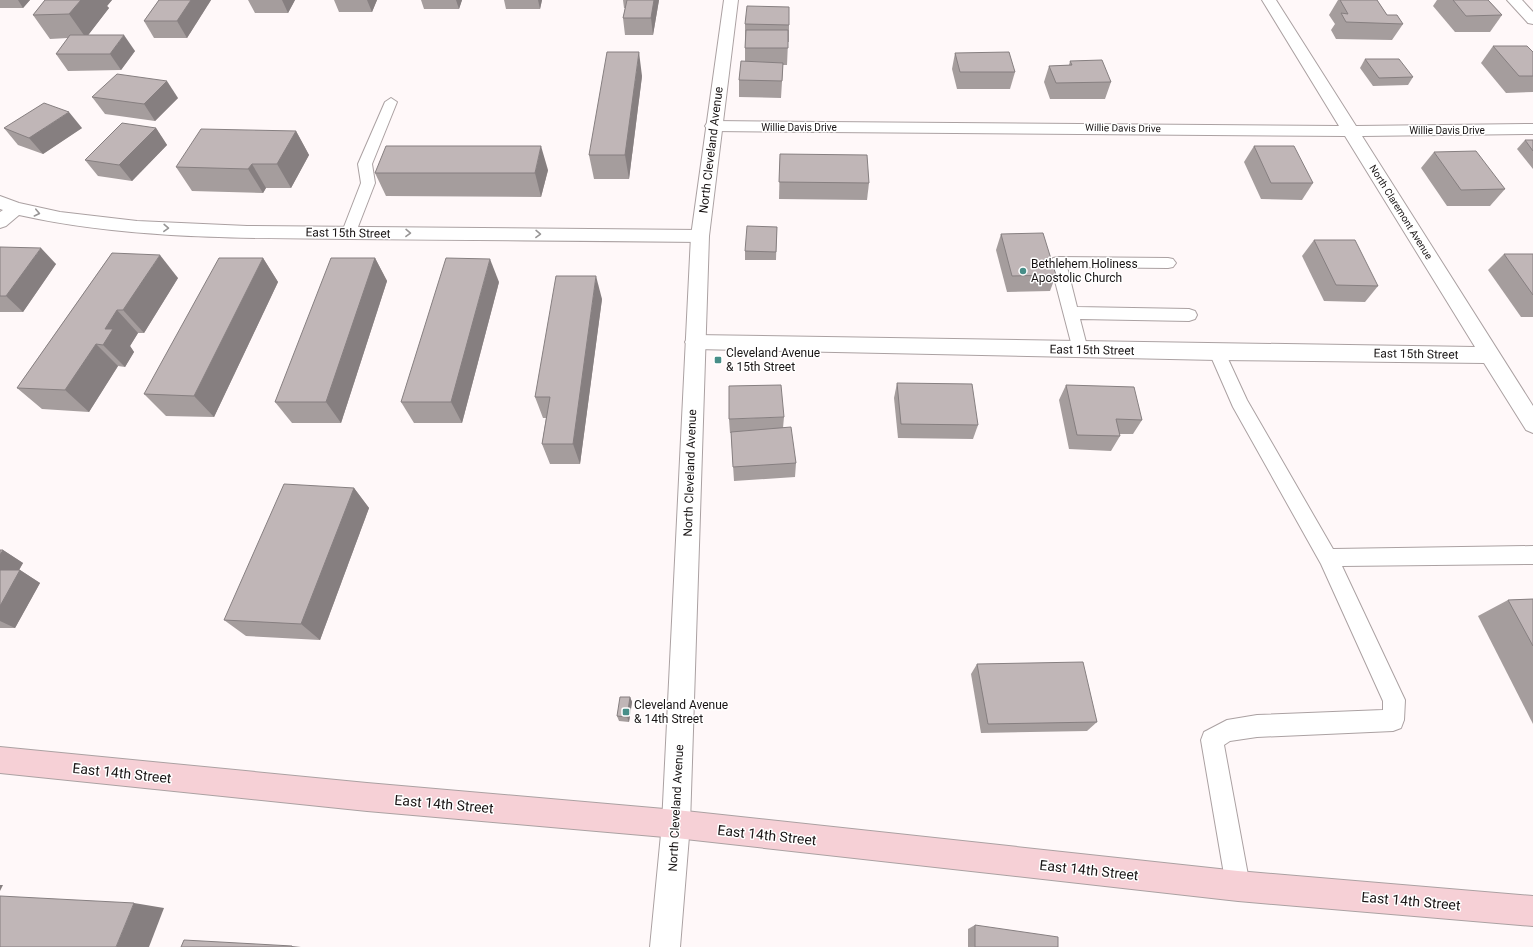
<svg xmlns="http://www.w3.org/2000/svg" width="1533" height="947" font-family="Roboto,sans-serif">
<rect width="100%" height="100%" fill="#fff8f9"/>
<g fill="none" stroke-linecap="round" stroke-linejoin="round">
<defs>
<g id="service">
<polygon points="391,98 397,102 372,164 375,183 356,232 354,236 349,237 344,236 342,232 361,183 358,164 385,102"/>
<polygon points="1058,257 1168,258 1173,259 1176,263 1173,267 1168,268 1067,267 1077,307 1189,309 1195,311 1197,315 1195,319 1189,321 1080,319 1088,350 1086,354 1080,356 1074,354 1050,262 1053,258"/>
<polygon points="1217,346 1223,348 1247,400 1333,549 1533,546 1533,564 1342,566 1405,700 1404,720 1401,728 1393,731 1257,737 1230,741 1224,745 1250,886 1246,894 1238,898 1230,894 1226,886 1201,740 1204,732 1227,720 1257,715 1383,710 1383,701 1321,564 1233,407 1209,352 1211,348"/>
</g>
<g id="minor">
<polygon points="1262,0 1276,0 1356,126 1533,124 1533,134 1362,136 1533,406 1533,433 1526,430 1484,363 1217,360 695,349 688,347 685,342 688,337 695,335 1475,347 1345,136 713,131 707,129 705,126 707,123 713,121 1339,126"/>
<polygon points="1507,0 1522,0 1533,12 1533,24 1528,23"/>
<path d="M0,196L19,203L60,212L137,221L247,226L700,230L706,232L709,236L706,240L700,242C583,241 467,240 350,239C239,238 127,239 19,215L6,226L0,228V212L3,210L0,209Z"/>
</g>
<polygon id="tertiary" points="724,0 738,0 709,236 690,824 680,947 650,947 662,824 691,236"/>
<polygon id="secondary" points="0,747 367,783 676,810 1238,871 1533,896 1533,926 1238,901 676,838 367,811 0,773"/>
</defs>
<use href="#service" stroke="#aba1a2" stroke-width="2"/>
<use href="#minor" stroke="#aba1a2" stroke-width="2"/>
<use href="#tertiary" stroke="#aba1a2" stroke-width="2"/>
<use href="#secondary" stroke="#aba1a2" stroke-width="2"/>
<use href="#service" fill="#fff" fill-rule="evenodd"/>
<use href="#minor" fill="#fff" fill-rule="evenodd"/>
<use href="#tertiary" fill="#fff" fill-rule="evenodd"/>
<use href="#secondary" fill="#f6d0d6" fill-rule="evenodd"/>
</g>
<g fill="#a59d9d">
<polygon points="0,0 30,0 23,8 0,8"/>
<polygon points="45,0 112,0 107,6 109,8 88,35 135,51 121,70 68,71 56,54 68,38 50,39 33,15"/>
<polygon points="159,0 211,0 187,38 154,38 144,21"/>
<polygon points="248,0 295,0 288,13 255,13"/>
<polygon points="334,0 377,0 372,12 339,12"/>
<polygon points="421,0 462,0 459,9 424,9"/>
<polygon points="504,0 542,0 540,9 506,9"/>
<polygon points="623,0 659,0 653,35 625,35 623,18 625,8 624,8"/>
<polygon points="1338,0 1377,0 1387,15 1403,24 1392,40 1336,39 1331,30 1335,24 1329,15"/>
<polygon points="1437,0 1488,0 1502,15 1490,32 1455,32 1433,6"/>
<polygon points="789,7 789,42 788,42 787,65 783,65 781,98 739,97 739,80 745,61 745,24"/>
<polygon points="1493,46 1533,52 1533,92 1506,93 1481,63"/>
<polygon points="955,53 1015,72 1010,89 957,89 952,69"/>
<polygon points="1365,59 1413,77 1408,85 1373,86 1360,68"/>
<polygon points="1070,61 1111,82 1105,99 1050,99 1044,82 1049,66 1069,65"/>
<polygon points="642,76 629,179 594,179 589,155"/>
<polygon points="92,97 178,98 155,121 105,114"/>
<polygon points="4,128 82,128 43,154 18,145"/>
<polygon points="156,128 167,145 132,181 98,176 85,160"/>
<polygon points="296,131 309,155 291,188 266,188 263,193 192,191 176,167"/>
<polygon points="1525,140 1533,140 1533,169 1517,149"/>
<polygon points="1254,146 1313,183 1302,200 1261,199 1244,162"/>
<polygon points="1434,152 1505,189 1490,206 1447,206 1421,168"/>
<polygon points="780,154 869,183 867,200 779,199"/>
<polygon points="548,170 541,197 386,196 375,173"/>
<polygon points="777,227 776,260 745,260 745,251"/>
<polygon points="1001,234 1056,275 1050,291 1007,292 996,250"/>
<polygon points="1314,240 1378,286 1365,302 1324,301 1302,256"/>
<polygon points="0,247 56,264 23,312 0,312"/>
<polygon points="112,253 178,278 144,333 138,333 130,346 134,352 125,367 118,366 89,412 42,409 17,388"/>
<polygon points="1504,254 1533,254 1533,317 1521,317 1488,270"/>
<polygon points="263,258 278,282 214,417 166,416 144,394"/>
<polygon points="375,258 387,281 341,423 292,423 275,402"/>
<polygon points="499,282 462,423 414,423 401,402"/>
<polygon points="602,299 580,464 550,464 542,444 546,418 543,418 535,397"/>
<polygon points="897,383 978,425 973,439 898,438 894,398"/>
<polygon points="1066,385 1142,420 1133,434 1119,434 1120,436 1111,451 1069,449 1059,400"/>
<polygon points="784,417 783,428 796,463 795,477 734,481 731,433 730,433 729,419"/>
<polygon points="354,488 369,508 320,640 246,636 224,620"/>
<polygon points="0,550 3,550 23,563 19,570 20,570 40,583 15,628 0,628"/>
<polygon points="1533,599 1533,724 1478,616 1508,600"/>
<polygon points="977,664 1097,722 1087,731 981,733 971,674"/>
<polygon points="630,697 632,702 629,722 619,721 617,716"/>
<polygon points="975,925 1058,947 968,947 968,929"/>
</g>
<g fill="#867f80">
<polygon points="18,0 30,0 23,8"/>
<polygon points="81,0 112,0 107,6 109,8 86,38 69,14"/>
<polygon points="191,0 211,0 187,38 177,21"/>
<polygon points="282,0 295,0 288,13"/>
<polygon points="367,0 377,0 372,12"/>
<polygon points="456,0 462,0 459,9"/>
<polygon points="538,0 542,0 540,9"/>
<polygon points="654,0 659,0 653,35 651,18"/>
<polygon points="124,35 135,51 121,70 110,54"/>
<polygon points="639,52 642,76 629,179 625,155"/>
<polygon points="167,81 178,98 155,121 144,104"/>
<polygon points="69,112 82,128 43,154 29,138"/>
<polygon points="156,128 167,145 132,181 119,165"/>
<polygon points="296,131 309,155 291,188 277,164"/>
<polygon points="541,146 548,170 541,197 535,173"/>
<polygon points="252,164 266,188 263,193 248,169"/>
<polygon points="41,248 56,264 23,312 6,296"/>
<polygon points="160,255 178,278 144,333 123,310"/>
<polygon points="263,258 278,282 214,417 194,396"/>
<polygon points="375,258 387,281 341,423 326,402"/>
<polygon points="490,259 499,282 462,423 451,402"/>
<polygon points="596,276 602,299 580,464 573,444"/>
<polygon points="117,310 138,333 130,346 134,352 125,367 103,345 105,329"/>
<polygon points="96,344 118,366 89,412 65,390"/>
<polygon points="354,488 369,508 320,640 301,624"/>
<polygon points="3,550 23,563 12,582 0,575 0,555"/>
<polygon points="20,570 40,583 15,628 0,621 0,606"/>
<polygon points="630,697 632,702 629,722 627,717"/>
<polygon points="0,885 3,885 0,891"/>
<polygon points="134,903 164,908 149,947 116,947"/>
<polygon points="292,946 301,947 292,947"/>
</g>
<g fill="#c0b6b7" stroke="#867f80">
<polygon points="45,0 81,0 69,14 33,15"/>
<polygon points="159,0 191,0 177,21 144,21"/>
<polygon points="627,0 654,0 651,18 623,18"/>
<polygon points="1340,0 1377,0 1387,15 1397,15 1403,24 1346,22 1341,13 1348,14"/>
<polygon points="1453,0 1488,0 1502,15 1466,16"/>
<polygon points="747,6 789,7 789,25 745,24"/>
<polygon points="746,30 788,30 788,48 745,48"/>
<polygon points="70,35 124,35 110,54 56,54"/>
<polygon points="1493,46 1527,46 1533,52 1533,76 1519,76"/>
<polygon points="607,52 639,52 625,155 589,155"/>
<polygon points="1009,52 1015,72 960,72 955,53"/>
<polygon points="1365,59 1399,59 1413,77 1379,78"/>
<polygon points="1102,60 1111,82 1056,83 1049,66 1072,65 1070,61"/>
<polygon points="741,61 783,63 782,81 739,80"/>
<polygon points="117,74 167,81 144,104 92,97"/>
<polygon points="44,103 69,112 29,138 4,128"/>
<polygon points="122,123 156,128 119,165 85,160"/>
<polygon points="201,129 296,131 277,164 252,164 248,169 176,167"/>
<polygon points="1525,140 1533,140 1533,151"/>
<polygon points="386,146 541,146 535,173 375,173"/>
<polygon points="1254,146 1294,146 1313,183 1271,183"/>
<polygon points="1476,151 1505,189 1461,190 1434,152"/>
<polygon points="780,154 867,155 869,183 779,182"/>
<polygon points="747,226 777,227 776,252 745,251"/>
<polygon points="1043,233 1056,275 1012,276 1001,234"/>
<polygon points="1314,240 1355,240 1378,286 1336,285"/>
<polygon points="0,247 41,248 6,296 0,296"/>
<polygon points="112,253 160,255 123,310 117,310 105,329 113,329 103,345 96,344 65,390 17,388"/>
<polygon points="1504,254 1533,254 1533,295"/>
<polygon points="219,258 263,258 194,396 144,394"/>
<polygon points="331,258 375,258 326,402 275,402"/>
<polygon points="446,258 490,259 451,402 401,402"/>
<polygon points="556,276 596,276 573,444 542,444 550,397 535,397"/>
<polygon points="897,383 972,384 978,425 901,424"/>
<polygon points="781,385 784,417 729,419 729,386"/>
<polygon points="1066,385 1134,387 1142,420 1116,419 1120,436 1077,435"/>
<polygon points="791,427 796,463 733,467 731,432"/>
<polygon points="284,484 354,488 301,624 224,620"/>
<polygon points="0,550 3,550 0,555"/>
<polygon points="0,570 20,570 0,606"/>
<polygon points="1533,599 1533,646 1508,600"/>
<polygon points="1083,662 1097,722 988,724 977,664"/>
<polygon points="620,697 630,697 627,717 617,716"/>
<polygon points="0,896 134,903 116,947 0,947"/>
<polygon points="975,925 1058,937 1058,947 975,947"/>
<polygon points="184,940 292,946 292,947 181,947"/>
</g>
<defs><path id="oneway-chevron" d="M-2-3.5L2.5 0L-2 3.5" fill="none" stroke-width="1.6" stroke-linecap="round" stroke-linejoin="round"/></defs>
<g stroke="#979595">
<use href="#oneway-chevron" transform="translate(37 213) rotate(13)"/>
<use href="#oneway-chevron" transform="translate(166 228) rotate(2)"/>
<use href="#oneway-chevron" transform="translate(408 233) rotate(1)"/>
<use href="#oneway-chevron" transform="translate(538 234) rotate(1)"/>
</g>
<g fill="#478e88" stroke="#fff" stroke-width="1.5">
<circle cx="1023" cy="271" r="4"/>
<rect x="714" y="356" width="8" height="8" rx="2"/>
<rect x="622" y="708" width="8" height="8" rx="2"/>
</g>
<g text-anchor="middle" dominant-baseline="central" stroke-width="3" stroke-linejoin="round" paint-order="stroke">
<g font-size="10" fill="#181414" stroke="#fff">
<text x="799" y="127">Willie Davis Drive</text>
<text transform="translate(1123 128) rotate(1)">Willie Davis Drive</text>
<text x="1447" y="130">Willie Davis Drive</text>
<text transform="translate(1401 212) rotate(58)">North Claremont Avenue</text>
</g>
<g font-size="12" fill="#181414" stroke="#fff">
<text transform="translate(711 150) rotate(-83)">North Cleveland Avenue</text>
<text transform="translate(348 233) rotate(1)">East 15th Street</text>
<text transform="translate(1092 350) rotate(1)">East 15th Street</text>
<text transform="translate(1416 354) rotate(1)">East 15th Street</text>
<text transform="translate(690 473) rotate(-88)">North Cleveland Avenue</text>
<text transform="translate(676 808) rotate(-87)">North Cleveland Avenue</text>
</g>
<g font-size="12" fill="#181414" stroke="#fff" text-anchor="start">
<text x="1031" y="264">Bethlehem Holiness<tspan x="1031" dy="14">Apostolic Church</tspan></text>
<text x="726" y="353">Cleveland Avenue<tspan x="726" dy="14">&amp; 15th Street</tspan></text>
<text x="634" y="705">Cleveland Avenue<tspan x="634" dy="14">&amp; 14th Street</tspan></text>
</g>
<g font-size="14" fill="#181414" stroke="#fff">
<text transform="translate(122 773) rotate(6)">East 14th Street</text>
<text transform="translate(444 804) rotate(5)">East 14th Street</text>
<text transform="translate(767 835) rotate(6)">East 14th Street</text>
<text transform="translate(1089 870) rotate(6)">East 14th Street</text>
<text transform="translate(1411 901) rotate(5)">East 14th Street</text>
</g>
</g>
</svg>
